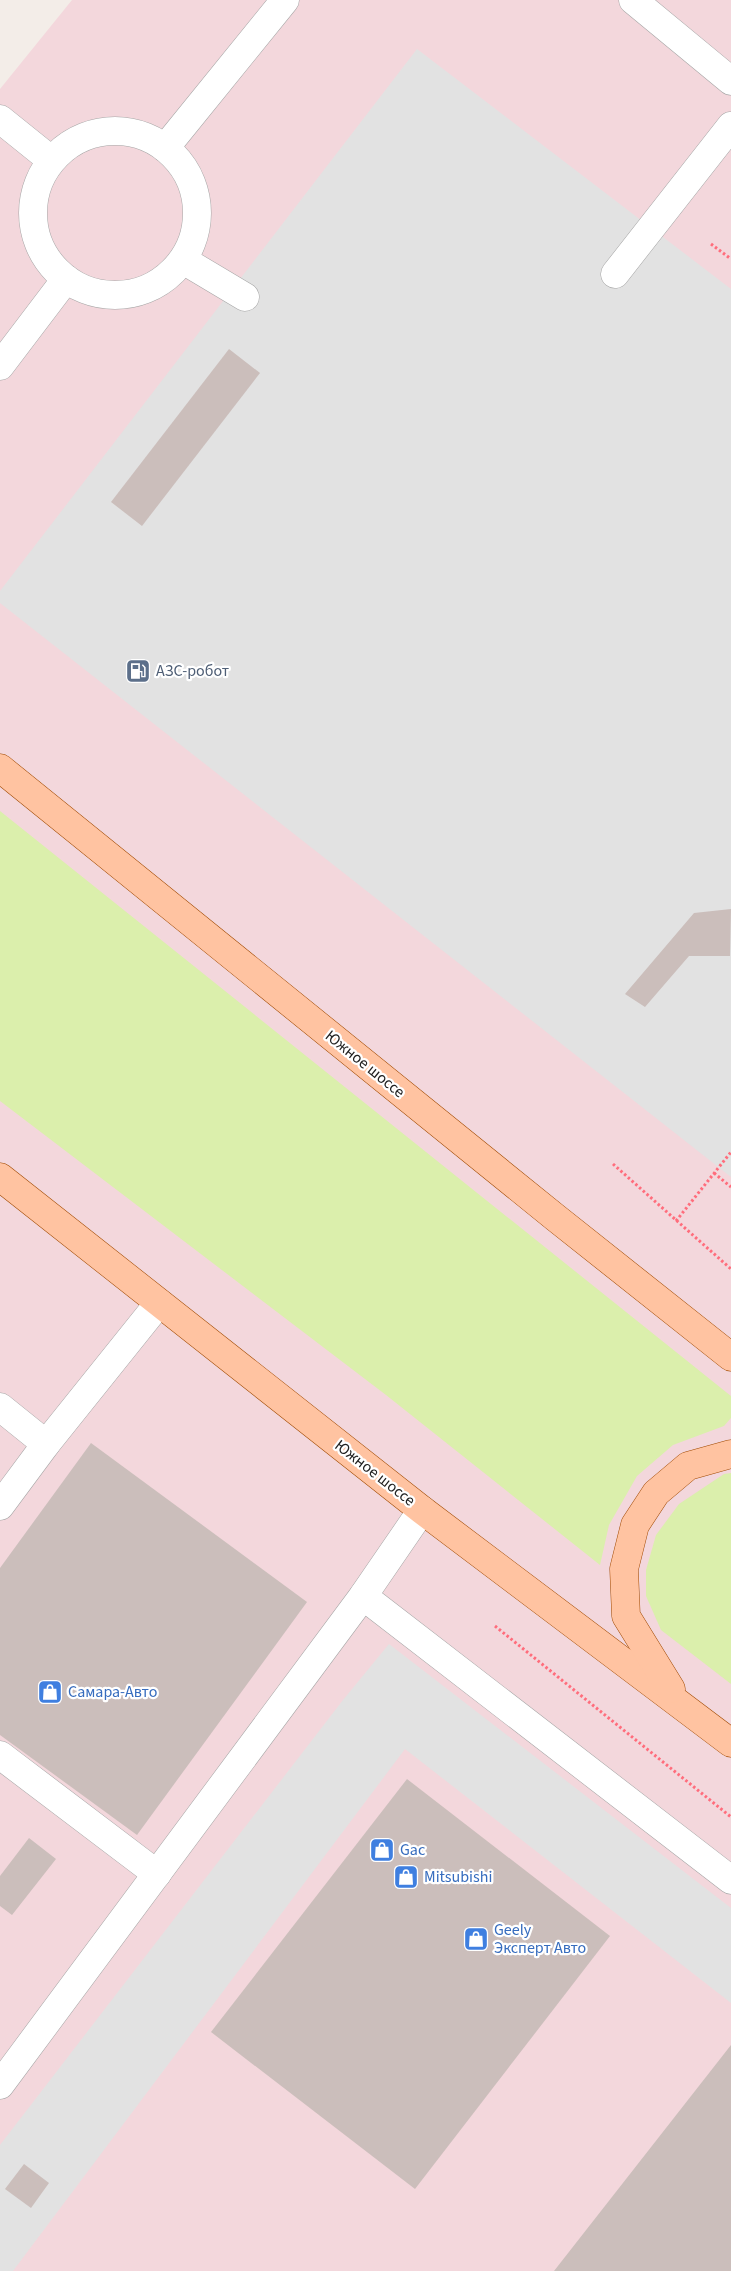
<svg xmlns="http://www.w3.org/2000/svg" width="731" height="2271" font-family="'Source Sans 3',sans-serif">
<rect width="100%" height="100%" fill="#f3ede8"/>
<polygon fill="#f3d7dc" points="72,0 731,0 731,2271 0,2271 0,89"/>
<g fill="#dbefac">
<polygon points="0,811 731,1396 731,1418 724,1426 673,1445 637,1476 609,1525 600,1565 386,1395 0,1101"/>
<polygon points="731,1473 731,1684 661,1630 646,1596 646,1570 656,1535 679,1504 724,1474"/>
</g>
<g fill="#e2e2e2">
<polygon points="417,49 731,289 731,1177 0,603 0,591"/>
<polygon points="389,1644 731,1908 731,2003 405,1749 13,2271 0,2271 0,2145 343,1700"/>
</g>
<g fill="#cbbebb">
<polygon points="229,349 260,373 142,526 111,502"/>
<polygon points="731,909 730,956 689,956 645,1007 625,994 694,913"/>
<polygon points="91,1443 307,1602 137,1835 0,1735 0,1568"/>
<polygon points="407,1779 610,1936 415,2189 211,2032"/>
<polygon points="29,1838 56,1859 12,1915 0,1906 0,1876"/>
<polygon points="731,2045 731,2271 554,2271"/>
<polygon points="24,2164 49,2183 31,2208 5,2189"/>
</g>
<g fill="none" stroke-linecap="round" stroke-linejoin="round">
<defs>
<g id="minor">
<polyline points="633,0 731,81"/>
<polyline points="0,119 51,160"/>
<circle cx="115" cy="213" r="82"/>
<polyline points="165,148 285,0"/>
<polyline points="183,260 245,297"/>
<polyline points="615,274 731,126"/>
<polyline points="0,366 66,279"/>
<polyline points="0,1407 46,1444 159,1303"/>
<polyline points="0,1506 46,1444"/>
<polyline points="363,1596 731,1880"/>
<polyline points="0,1755 157,1874"/>
<polyline points="0,2085 363,1596 422,1510"/>
</g>
<g id="major">
<polyline points="0,768 556,1218 731,1357"/>
<polyline points="0,1177 422,1510 731,1743"/>
<polyline points="671,1689 626,1616 624,1569 635,1525 656,1493 688,1466 731,1454"/>
</g>
</defs>
<use href="#minor" stroke="#a6a6a6" stroke-width="29"/>
<use href="#major" stroke="#a04900" stroke-width="29"/>
<g stroke="#ff6d7c" stroke-width="3" stroke-dasharray="2.5 2.5" stroke-linecap="butt">
<polyline points="711,244 731,259"/>
<polyline points="613,1164 731,1269"/>
<polyline points="714,1173 731,1187"/>
<polyline points="676,1221 731,1152"/>
<polyline points="495,1626 731,1817"/>
</g>
<use href="#minor" stroke="#fff" stroke-width="28"/>
<use href="#major" stroke="#ffc3a1" stroke-width="28"/>
</g>
<defs>
<symbol id="fuel-square" viewBox="-11 -11 22 22"><rect x="-9" y="-9" width="18" height="18" rx="4" fill="#5c6f8a" stroke="#fff"/><path d="M-5.5-6h7V0h2V4h1.3V-2.5L3-4.5l.8-.8L6-3V5H2.5V1h-1V6h-7ZM-4.2-4.7v3.2H.2V-4.7Z" fill="#fff"/></symbol>
<symbol id="shop-square" viewBox="-11 -11 22 22"><rect x="-9" y="-9" width="18" height="18" rx="4" fill="#3f7fe0" stroke="#fff"/><path d="M-5-2.5h2.3a2.7 3.5 0 0 1 5.4 0H5L5.5 6h-11ZM-1.5-2.5h3a1.5 2.3 0 0 0-3 0Z" fill="#fff"/></symbol>
</defs>
<g fill-rule="evenodd">
<use href="#fuel-square" x="124" y="657" width="28" height="28"/>
<use href="#shop-square" x="36" y="1678" width="28" height="28"/>
<use href="#shop-square" x="368" y="1836" width="28" height="28"/>
<use href="#shop-square" x="392" y="1863" width="28" height="28"/>
<use href="#shop-square" x="462" y="1925" width="28" height="28"/>
</g>
<g text-anchor="middle" dominant-baseline="central" stroke-width="4.5" stroke-linejoin="round" paint-order="stroke">
<g font-size="16" fill="#4e5e75" stroke="#fff" text-anchor="start">
<text x="156" y="671">АЗС-робот</text>
</g>
<g font-size="16" fill="#222" stroke="#fff">
<text transform="translate(365 1064) rotate(39)">Южное шоссе</text>
<text transform="translate(375 1473) rotate(38)">Южное шоссе</text>
</g>
<g font-size="16" fill="#366cbe" stroke="#fff" text-anchor="start">
<text x="68" y="1692">Самара-Авто</text>
<text x="400" y="1850">Gac</text>
<text x="424" y="1877">Mitsubishi</text>
<text x="494" y="1930">Geely<tspan x="494" dy="18">Эксперт Авто</tspan></text>
</g>
</g>
</svg>
